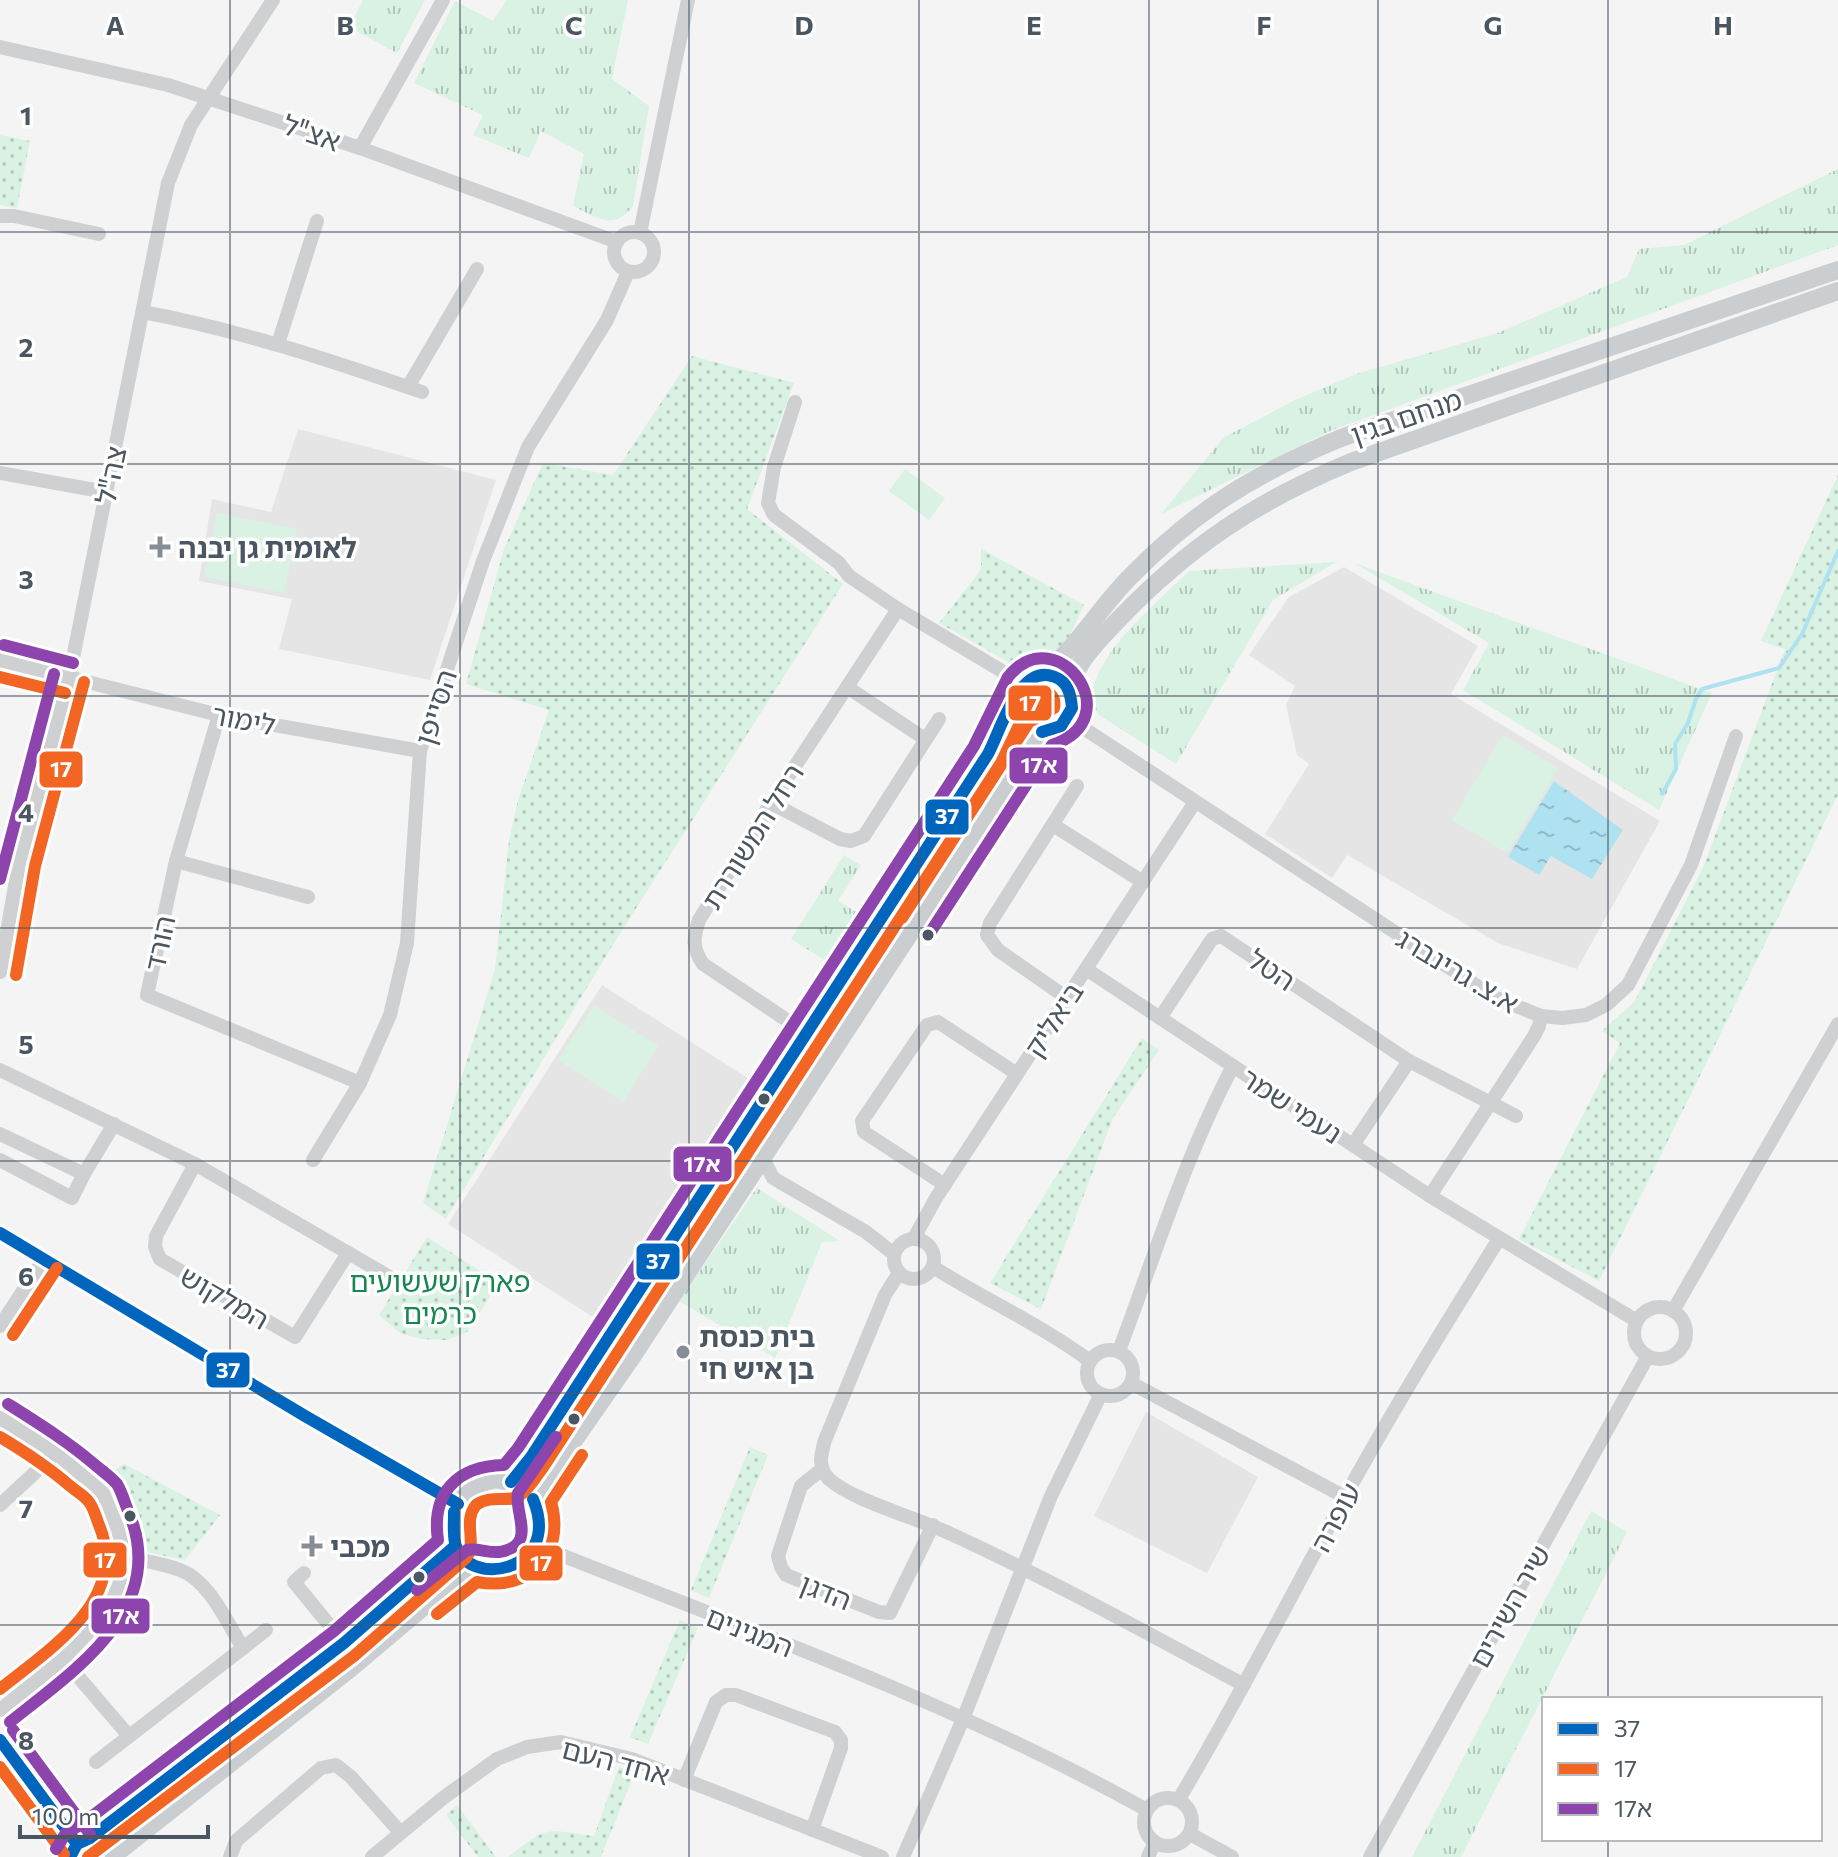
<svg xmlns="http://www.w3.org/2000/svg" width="1838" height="1857" font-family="Commissioner,'Noto Sans Hebrew',sans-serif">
<defs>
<pattern id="grass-tufts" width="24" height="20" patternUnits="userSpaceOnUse" patternTransform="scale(2)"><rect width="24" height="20" fill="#d9f2e3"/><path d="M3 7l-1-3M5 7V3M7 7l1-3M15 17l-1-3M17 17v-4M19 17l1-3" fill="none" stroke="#b2c7bb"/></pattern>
<pattern id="park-dots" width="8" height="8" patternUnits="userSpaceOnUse" patternTransform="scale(2)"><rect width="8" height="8" fill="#d9f2e3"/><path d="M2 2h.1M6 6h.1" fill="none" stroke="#b2c7bb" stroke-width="1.8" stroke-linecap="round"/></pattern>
<pattern id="water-ripples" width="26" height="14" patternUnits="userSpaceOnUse" patternTransform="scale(2)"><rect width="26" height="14" fill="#aee2f0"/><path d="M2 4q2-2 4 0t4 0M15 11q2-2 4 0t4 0" fill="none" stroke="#90bac6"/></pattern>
</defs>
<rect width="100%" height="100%" fill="#f4f4f4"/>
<g fill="#e6e5e6">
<polygon points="298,429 496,480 430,680 279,649 292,599 199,581 212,499 271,512"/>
<polygon points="1344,567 1478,646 1451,694 1660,821 1577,969 1498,943 1347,855 1332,878 1265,834 1309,764 1297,755 1286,705 1295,686 1249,655 1289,597"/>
<polygon points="602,985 757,1084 602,1323 448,1224"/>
<polygon points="1146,1412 1258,1477 1207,1573 1094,1516"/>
</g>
<g fill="url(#grass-tufts)">
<polygon points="363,0 425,0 397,53 349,27"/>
<path d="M507,0H628L612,79L649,106L633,206C613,232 597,217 573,206L584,154L541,131L529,158L473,135L483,115L414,83L455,1L493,21Z"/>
<polygon points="1838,169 1838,245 1330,431 1161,514 1223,438 1295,400 1356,374 1498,333 1627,277 1639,249 1684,245"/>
<path d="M1336,562L1273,600L1176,764L1099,715L1091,702C1094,652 1155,605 1189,571Z"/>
<polygon points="1354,563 1712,693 1659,810 1463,690 1489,643"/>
<polygon points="844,855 861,865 838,901 868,919 837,968 791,939"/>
<polygon points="757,1188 840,1241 822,1242 775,1358 679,1301"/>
<polygon points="1591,1511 1627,1532 1461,1857 1412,1857"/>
</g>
<g fill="url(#park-dots)">
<polygon points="0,135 30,141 17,208 0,205"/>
<polygon points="692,356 794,383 747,509 843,584 614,943 446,1219 423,1203 495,969 509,841 518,800 549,710 466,684 504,549 543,463 613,475"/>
<polygon points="1838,475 1838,795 1599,1281 1519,1239 1620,1043 1602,1031 1635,1001 1704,865 1785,649 1761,641"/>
<path d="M981,549L1084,605C1068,639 1062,660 1024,671L939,623L981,570Z"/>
<polygon points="1142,1038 1159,1050 1113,1118 1041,1309 990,1283"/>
<polygon points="427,1237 499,1283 467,1332 447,1340 421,1339 400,1333 379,1315"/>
<polygon points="750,1447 768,1455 709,1598 691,1590"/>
<polygon points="124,1464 220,1515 185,1560 131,1549 117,1497 103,1478"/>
<polygon points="680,1620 698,1628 648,1744 630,1737"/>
<path d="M619,1767L635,1772L601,1857H508C549,1825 544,1829 594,1836Z"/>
<polygon points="457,1805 496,1857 478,1857 446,1815"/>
</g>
<g fill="#d9f2e3">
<polygon points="905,469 945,498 929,520 889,491"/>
<polygon points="217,513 297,529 284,593 204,577"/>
<polygon points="1503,735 1558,768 1507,853 1452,820"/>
<polygon points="594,1005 658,1046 623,1102 558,1060"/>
</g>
<polygon fill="url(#water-ripples)" points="1554,781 1623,830 1592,879 1551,856 1539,875 1508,857"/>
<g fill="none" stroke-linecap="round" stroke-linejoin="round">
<polyline stroke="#aee2f0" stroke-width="4" points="1662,794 1676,769 1675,744 1688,723 1696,699 1702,689 1779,668 1802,634 1838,551"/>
<g stroke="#ced0d2" stroke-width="14">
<polyline points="0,47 168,85 360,148 617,242"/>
<polyline points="360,148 443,0"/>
<polyline points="0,216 14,216 99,234"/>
<circle cx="634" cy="252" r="20"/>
<polyline points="640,233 688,0"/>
<path d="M143,312C239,330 330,360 422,392"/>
<polyline points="278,344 317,221"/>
<polyline points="408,387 477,269"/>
<polyline points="795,402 774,467 768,503 774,515 839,563 849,576 898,609 1022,683"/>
<polyline points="0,473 106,492"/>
<polyline points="0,660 219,715 420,751"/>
<polyline points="847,687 925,739"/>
<polyline points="219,715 176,861 147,995 360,1083"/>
<polyline points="1068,718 1494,997 1541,1016 1562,1018 1586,1015 1606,1005 1628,985 1691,865 1736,736"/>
<polyline points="771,803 840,839 851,841 864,836 939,719"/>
<polyline points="1053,825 1143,882"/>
<polyline points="0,859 19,863"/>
<polyline points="176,861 308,897"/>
<polyline points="1086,969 1430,1196 1637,1321"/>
<polyline points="0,972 19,863 69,678 168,183 191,125 273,0"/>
<polyline points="1067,998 998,950 987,935 990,923 1077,786"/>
<polyline points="1160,1018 1212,939 1221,936 1409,1061 1516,1116"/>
<path d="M806,1033L703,964C692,948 693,938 699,920L771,803L898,609"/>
<polyline points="0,1070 195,1164 388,1276"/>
<polyline points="0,1134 84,1174 72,1198 0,1160"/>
<polyline points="1353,1145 1409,1061"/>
<polyline points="763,1158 773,1178 866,1232 894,1254"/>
<polyline points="313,1160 360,1083 390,1015 407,943 420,751 483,561 528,447 607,320 628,272"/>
<polyline points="195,1164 156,1236 155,1247 160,1259 295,1337 348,1253"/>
<polyline points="84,1174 114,1124"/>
<polyline points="945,1185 864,1132 862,1121 927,1025 938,1022 1017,1074"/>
<polyline points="1430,1196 1534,1036 1539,1026 1541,1016"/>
<polyline points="0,1233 305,1416 458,1504"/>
<polyline points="914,1238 936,1198 1195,802"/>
<circle cx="914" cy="1259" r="20"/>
<path d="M933,1267C984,1299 1041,1325 1090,1361"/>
<path d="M899,1273L885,1295L825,1440C821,1454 817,1467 829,1479C851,1500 920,1519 951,1534C1051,1580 1147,1633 1244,1685"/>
<circle cx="1660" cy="1333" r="26"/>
<polyline points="1673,1311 1838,1024"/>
<polyline points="0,1326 44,1259"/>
<circle cx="1110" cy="1373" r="23"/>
<path d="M1119,1351C1154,1257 1186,1155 1233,1066"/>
<polyline points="1131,1383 1345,1497"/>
<polyline points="0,1418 56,1453 103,1493 118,1529 124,1556 121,1580 112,1602 100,1620 63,1659 0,1710"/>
<polyline points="822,1469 801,1486 778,1556 781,1567 786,1575 879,1612 890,1613 933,1525"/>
<polyline points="0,1505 56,1453"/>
<path d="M536,1545C741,1627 953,1702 1147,1810"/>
<path d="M124,1556C142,1561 162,1563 180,1570C210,1581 227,1623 243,1648"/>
<polyline points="304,1573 294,1582 344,1643"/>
<polyline points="63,1659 129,1736"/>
<polyline points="0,1740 77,1844"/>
<polyline points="96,1762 266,1630"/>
<polyline points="684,1780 716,1702 726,1695 736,1695 835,1732 841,1740 841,1748 812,1830"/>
<circle cx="1168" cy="1822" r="24"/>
<path d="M1179,1799C1238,1700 1290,1597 1346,1495C1394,1408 1446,1323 1499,1239"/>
<polyline points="1190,1834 1232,1857"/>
<polyline points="230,1857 236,1841 321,1768 336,1765 351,1777 401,1833"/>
<polyline points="372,1857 443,1798 497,1759 527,1747 561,1742 632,1759 882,1857"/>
<polyline points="903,1857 963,1719 1051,1496 1101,1394"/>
<polyline points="1148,1857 1155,1842"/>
<polyline points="1370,1857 1648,1356"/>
</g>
<g stroke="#caced1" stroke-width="18">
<circle cx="1043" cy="703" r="29"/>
<path d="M1042,675C1076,649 1098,610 1128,579C1195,510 1254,474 1341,438L1838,270"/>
<path d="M1069,689C1077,661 1098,641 1118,620C1189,546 1257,501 1351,462L1838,291"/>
<path d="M496,1479C586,1494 519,1613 461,1553C454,1546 454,1540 453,1531C451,1502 469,1485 496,1479Z"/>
<polyline points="511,1482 531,1457 988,754 1014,701"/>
<polyline points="533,1499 632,1357 1042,732"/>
<polyline points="90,1838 344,1643 455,1546"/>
<polyline points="114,1855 346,1672 473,1565"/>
<path d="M70,1857C78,1832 107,1832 115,1857"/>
</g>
<defs>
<g id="bus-1">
<polyline points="0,1233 305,1416 458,1504"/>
<path d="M511,1482L531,1457L988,754C1001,730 1019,662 1055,677C1068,682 1071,695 1072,708L1061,726L1042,732"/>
<path d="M454,1512C454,1522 453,1533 455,1543C464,1589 564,1574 533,1499"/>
<polyline points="0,1740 77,1844"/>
<polyline points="70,1857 77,1844 90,1838 344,1643 455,1546"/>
</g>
<g id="bus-2">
<polyline points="0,677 65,693"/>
<polyline points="16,975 35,866 84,682"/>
<polyline points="13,1335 57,1268"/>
<path d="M0,1437C25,1452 48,1467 70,1486C76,1491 85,1496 89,1502C94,1508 96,1518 99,1525C130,1599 50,1649 0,1689"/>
<path d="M437,1614L477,1582C530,1592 566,1554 551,1502L582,1455"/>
<polyline points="0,1767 64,1854"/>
<path d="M88,1857L354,1656L466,1558C478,1542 462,1522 476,1505C492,1494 508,1503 519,1496C529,1490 537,1475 544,1466L1001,763L1033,696L1041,690C1051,691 1056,699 1054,708L1029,722L902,918"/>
</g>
<g id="bus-3">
<polyline points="4,645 73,663"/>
<polyline points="0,879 54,674"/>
<path d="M8,1404C38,1423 67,1441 94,1464C101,1470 111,1477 117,1484C122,1492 125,1504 129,1513C169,1609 75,1670 10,1722"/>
<path d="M417,1590L467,1550C478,1548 488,1553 499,1552C538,1546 514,1514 518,1493L556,1437"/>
<polyline points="13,1730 90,1834"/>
<path d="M56,1849L66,1833L82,1824L334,1631L438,1540C431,1493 457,1466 504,1465L518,1448L974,746L1008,677C1056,617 1132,718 1052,745L928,936"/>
</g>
</defs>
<use href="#bus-1" stroke="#fff" stroke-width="18"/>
<use href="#bus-2" stroke="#fff" stroke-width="18"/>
<use href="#bus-3" stroke="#fff" stroke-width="18"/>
<use href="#bus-1" stroke="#0065bd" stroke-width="12"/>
<use href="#bus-2" stroke="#f26522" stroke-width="12"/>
<use href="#bus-3" stroke="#8e44ad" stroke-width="12"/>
</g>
<path fill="none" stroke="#4a5661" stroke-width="2" stroke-opacity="0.55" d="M230,0V1857M460,0V1857M689,0V1857M919,0V1857M1149,0V1857M1378,0V1857M1608,0V1699M0,232H1838M0,464H1838M0,696H1838M0,928H1838M0,1161H1838M0,1393H1838M0,1625H1838M1608,1839V1857"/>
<g fill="#868d94" stroke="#fff" stroke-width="3">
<path d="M156 535h8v8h8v8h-8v8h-8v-8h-8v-8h8z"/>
<circle cx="683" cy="1352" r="8"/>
<path d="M308 1534h8v8h8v8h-8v8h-8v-8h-8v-8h8z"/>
</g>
<g fill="#4a5661" stroke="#fff" stroke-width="3">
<circle cx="928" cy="935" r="7"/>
<circle cx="764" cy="1099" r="7"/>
<circle cx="574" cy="1419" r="7"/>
<circle cx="130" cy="1516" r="7"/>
<circle cx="419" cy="1577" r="7"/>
</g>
<g text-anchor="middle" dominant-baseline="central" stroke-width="7" stroke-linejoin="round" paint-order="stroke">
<g font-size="28" fill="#4a5661" stroke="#fff">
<text transform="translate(312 132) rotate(19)">אצ"ל</text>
<text transform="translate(1406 416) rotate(-19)">מנחם בגין</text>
<text transform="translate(110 475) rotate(-78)">צה"ל</text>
<text transform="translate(435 707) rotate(-72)">הסייפן</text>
<text transform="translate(244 719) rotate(11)">לימור</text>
<text transform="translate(752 836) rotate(-58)">רחל המשוררת</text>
<text transform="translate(159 943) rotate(-78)">הורד</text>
<text transform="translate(1272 969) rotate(34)">הטל</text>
<text transform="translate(1458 970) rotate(31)">א.צ. גרינברג</text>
<text transform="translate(1053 1019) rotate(-57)">ביאליק</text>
<text transform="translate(1292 1105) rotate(33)">נעמי שמר</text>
<text transform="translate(225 1297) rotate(30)">המלקוש</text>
<text transform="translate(1335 1517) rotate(-62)">עופרה</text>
<text transform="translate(826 1591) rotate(22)">הדגן</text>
<text transform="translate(1509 1606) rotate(-61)">שיר השירים</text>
<text transform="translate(750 1631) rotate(22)">המגינים</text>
<text transform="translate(616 1761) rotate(15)">אחד העם</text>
</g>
<g font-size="28" font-weight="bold" fill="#4a5661" stroke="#fff" text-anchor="start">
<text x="178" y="547">לאומית גן יבנה</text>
<text x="699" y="1336">בית כנסת<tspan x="699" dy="32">בן איש חי</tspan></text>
<text x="330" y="1546">מכבי</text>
</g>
<g font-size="28" fill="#17864f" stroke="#fff">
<text x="440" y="1281">פארק שעשועים<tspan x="440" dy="32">כרמים</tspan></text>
</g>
</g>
<g font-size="26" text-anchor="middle" font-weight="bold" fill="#4a5661" stroke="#fff" stroke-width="7" stroke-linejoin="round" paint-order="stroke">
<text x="115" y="35">A</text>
<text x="345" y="35">B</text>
<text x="574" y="35">C</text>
<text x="804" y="35">D</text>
<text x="1034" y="35">E</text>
<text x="1264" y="35">F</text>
<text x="1493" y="35">G</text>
<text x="1723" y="35">H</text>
<text x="26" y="125">1</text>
<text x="26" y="357">2</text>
<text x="26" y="589">3</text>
<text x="26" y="822">4</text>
<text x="26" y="1054">5</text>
<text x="26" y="1286">6</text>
<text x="26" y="1518">7</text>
<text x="26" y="1750">8</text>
</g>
<g stroke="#fff" stroke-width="3">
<rect x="1007" y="684" width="46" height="38" rx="8" fill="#f26522"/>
<rect x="1008" y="746" width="61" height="39" rx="8" fill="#8e44ad"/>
<rect x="38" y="750" width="46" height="39" rx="8" fill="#f26522"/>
<rect x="924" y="798" width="46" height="38" rx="8" fill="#0065bd"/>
<rect x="672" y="1145" width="61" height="38" rx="8" fill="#8e44ad"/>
<rect x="635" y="1242" width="46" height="39" rx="8" fill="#0065bd"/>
<rect x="205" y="1351" width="46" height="38" rx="8" fill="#0065bd"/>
<rect x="82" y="1541" width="46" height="38" rx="8" fill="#f26522"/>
<rect x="518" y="1544" width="46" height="38" rx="8" fill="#f26522"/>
<rect x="90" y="1597" width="61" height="38" rx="8" fill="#8e44ad"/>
</g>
<g font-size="22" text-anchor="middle" font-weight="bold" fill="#fff">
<text x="1030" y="711">17</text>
<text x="1039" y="773">17א</text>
<text x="61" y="777">17</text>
<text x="947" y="824">37</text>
<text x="702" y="1172">17א</text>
<text x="658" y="1269">37</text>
<text x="228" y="1378">37</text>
<text x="105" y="1568">17</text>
<text x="541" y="1571">17</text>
<text x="121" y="1624">17א</text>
</g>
<rect x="1542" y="1697" width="280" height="144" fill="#ffffff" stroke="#b7bbc0" stroke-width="2"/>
<rect x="1558" y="1723" width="40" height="12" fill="#0065bd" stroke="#b7bbc0" stroke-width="2"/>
<text x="1614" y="1737" font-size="24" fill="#4a5661">37</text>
<rect x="1558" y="1763" width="40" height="12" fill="#f26522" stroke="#b7bbc0" stroke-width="2"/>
<text x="1614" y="1777" font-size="24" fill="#4a5661">17</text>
<rect x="1558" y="1803" width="40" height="12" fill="#8e44ad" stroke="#b7bbc0" stroke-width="2"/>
<text x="1614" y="1817" font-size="24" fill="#4a5661">17א</text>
<path d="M20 1825v12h188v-12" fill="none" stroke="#4a5661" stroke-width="4"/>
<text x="32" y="1825" font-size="24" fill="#4a5661" stroke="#ffffff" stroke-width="6" paint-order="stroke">100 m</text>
</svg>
